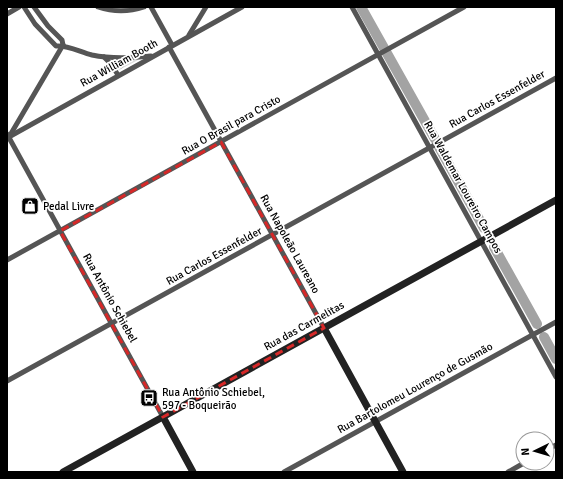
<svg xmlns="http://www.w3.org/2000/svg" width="563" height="479" font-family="Signika,sans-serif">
<defs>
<pattern id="garden-furrows" width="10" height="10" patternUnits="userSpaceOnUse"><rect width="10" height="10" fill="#dcdcdc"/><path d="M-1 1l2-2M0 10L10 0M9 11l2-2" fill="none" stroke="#bbb"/></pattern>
</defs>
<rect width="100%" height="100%" fill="#fff"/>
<polygon fill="url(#garden-furrows)" points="140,59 119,70 111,61"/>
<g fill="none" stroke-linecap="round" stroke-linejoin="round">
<g stroke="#a3a3a3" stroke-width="10">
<polyline points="361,7 435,139"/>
<polyline points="439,147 484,228"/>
<polyline points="494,247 537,324"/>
<polyline points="544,337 556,359"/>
</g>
<g stroke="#555" stroke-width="5">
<path d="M24,7L35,24L56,46C68,45 80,52 92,55C111,59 132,58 151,56"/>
<polyline points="34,7 48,26 62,40 63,45"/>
<path d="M98,7C113,12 129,12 144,7"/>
<polyline points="151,7 172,45"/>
<polyline points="352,7 556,377"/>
<polyline points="7,14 19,7"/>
<polyline points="189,35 206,7"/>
<polyline points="169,47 324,328"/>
<polyline points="104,57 111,64 118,75"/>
<polyline points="7,134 163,417"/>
<polyline points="9,137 63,45"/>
<polyline points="7,138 242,7"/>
<polyline points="7,260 464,7"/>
<polyline points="7,381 556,78"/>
<polyline points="547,450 556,445"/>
<polyline points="284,472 556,322"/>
<polyline points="508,472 524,463"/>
</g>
<g stroke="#222" stroke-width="7">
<polyline points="324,328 403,472"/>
<polyline points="163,417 193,472"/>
<polyline points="63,472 556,200"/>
</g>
</g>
<path fill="none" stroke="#d62828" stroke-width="3" stroke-dasharray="8 5" stroke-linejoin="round" d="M221,142L324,328L163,417L60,231Z"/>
<defs>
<symbol id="shop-square" viewBox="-11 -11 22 22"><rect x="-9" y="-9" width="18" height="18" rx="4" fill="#000" stroke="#fff"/><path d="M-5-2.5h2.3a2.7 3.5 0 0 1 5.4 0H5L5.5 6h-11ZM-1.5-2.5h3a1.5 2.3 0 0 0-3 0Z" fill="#fff"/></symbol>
<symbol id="bus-square" viewBox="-11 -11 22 22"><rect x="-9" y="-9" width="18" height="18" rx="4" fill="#000" stroke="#fff"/><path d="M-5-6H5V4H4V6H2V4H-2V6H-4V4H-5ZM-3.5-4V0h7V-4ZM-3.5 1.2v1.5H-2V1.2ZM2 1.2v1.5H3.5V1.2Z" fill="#fff"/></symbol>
</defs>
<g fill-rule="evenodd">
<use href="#shop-square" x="20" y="196" width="20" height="20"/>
<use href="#bus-square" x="139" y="388" width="20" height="20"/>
</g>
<g text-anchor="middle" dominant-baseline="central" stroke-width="3.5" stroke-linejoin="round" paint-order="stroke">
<g font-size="11" fill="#000" stroke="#fff">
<text transform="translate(119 63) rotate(-29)">Rua William Booth</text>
<text transform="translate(497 99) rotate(-29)">Rua Carlos Essenfelder</text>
<text transform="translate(231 125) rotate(-29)">Rua O Brasil para Cristo</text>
<text transform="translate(463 187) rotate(61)">Rua Waldemar Loureiro Campos</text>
<text transform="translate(290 244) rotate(61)">Rua Napoleão Laureano</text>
<text transform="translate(214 256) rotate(-29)">Rua Carlos Essenfelder</text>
<text transform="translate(110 298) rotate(61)">Rua Antônio Schiebel</text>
<text transform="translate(304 326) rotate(-29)">Rua das Carmelitas</text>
<text transform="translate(415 388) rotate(-29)">Rua Bartolomeu Lourenço de Gusmão</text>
</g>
<g font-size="11" fill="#000" stroke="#fff" text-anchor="start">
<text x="43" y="206">Pedal Livre</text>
<text x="162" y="392">Rua Antônio Schiebel,<tspan x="162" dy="13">597 - Boqueirão</tspan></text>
</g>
</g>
<rect width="563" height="479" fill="none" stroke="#000000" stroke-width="16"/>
<g transform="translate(535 451) rotate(265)"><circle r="19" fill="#ffffff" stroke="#999999"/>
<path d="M0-3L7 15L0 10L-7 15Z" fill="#000000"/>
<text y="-6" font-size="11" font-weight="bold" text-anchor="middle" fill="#000000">N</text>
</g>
</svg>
